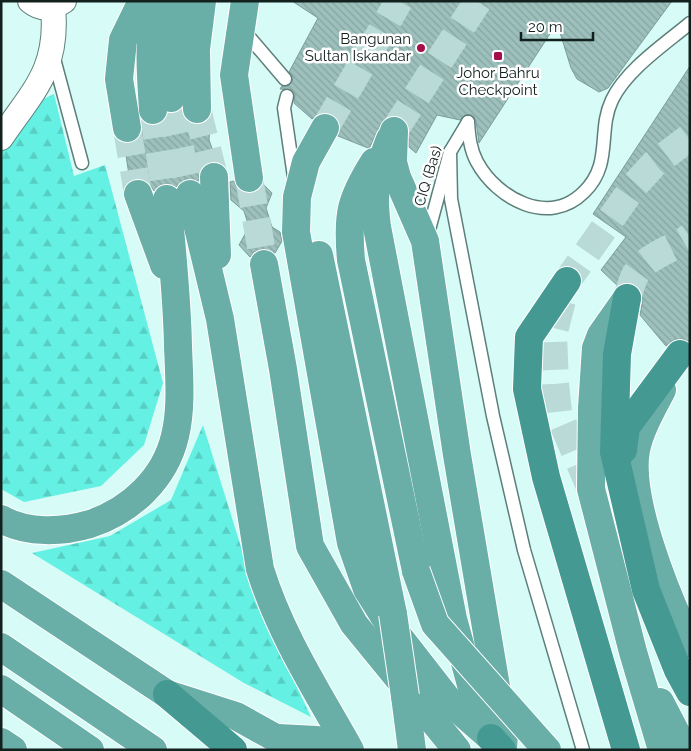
<svg xmlns="http://www.w3.org/2000/svg" width="691" height="751" font-family="Raleway,sans-serif">
<defs>
<pattern id="forest-firs" width="22" height="20" patternUnits="userSpaceOnUse" patternTransform="scale(1.25)"><rect width="22" height="20" fill="#64f0e3"/><path d="M5 1l3.5 6h-7zM16 11l3.5 6h-7z" fill="#56cec2"/></pattern>
<pattern id="building-back-hatch" width="6" height="6" patternUnits="userSpaceOnUse" patternTransform="scale(1.25)"><rect width="6" height="6" fill="#9dc0bc"/><path d="M-1 5l2 2M0 0l6 6M5-1l2 2" fill="none" stroke="#86a5a1"/></pattern>
</defs>
<rect width="100%" height="100%" fill="#d7fbf6"/>
<g fill="url(#forest-firs)">
<polygon points="54,94 74,176 105,165 163,383 144,445 101,486 24,502 1,489 1,151 33,104"/>
<polygon points="203,425 260,608 311,717 244,683 32,553 110,536 171,500"/>
</g>
<g fill="url(#building-back-hatch)" stroke="#7c9e9a">
<polygon points="292,1 672,1 608,88 599,92 577,79 571,68 557,23 479,143 476,121 473,115 465,115 460,120 437,115 416,153 409,147 408,124 402,118 394,115 386,118 381,123 370,147 368,148 338,136 341,127 339,120 333,115 324,112 312,119 294,103 295,94 292,90 280,89 282,86 287,87 292,82 293,77 289,72 318,18"/>
<polygon points="690,66 690,342 682,339 674,340 666,346 640,315 643,299 637,286 628,282 618,286 601,270 626,237 593,214"/>
<polygon points="181,109 184,117 190,123 198,125 208,120 210,123 209,140 217,162 205,164 200,170 199,181 186,179 176,187 165,184 154,191 148,182 141,179 130,181 124,143 137,140 142,133 142,120 146,124 154,126 162,123 168,113 173,114"/>
<polygon points="234,181 237,188 244,193 252,193 258,191 263,184 272,193 266,208 272,227 280,232 282,241 275,253 262,249 254,252 250,257 239,245 249,227 244,211 231,200 230,182"/>
</g>
<g fill="none" stroke-linecap="round" stroke-linejoin="round">
<g stroke="#b9dad6" stroke-width="28" stroke-dasharray="28 14" stroke-linecap="butt">
<polyline points="171,107 190,194"/>
<polyline points="197,109 214,177"/>
<polyline points="153,110 167,199"/>
<polyline points="127,128 138,194"/>
<polyline points="325,128 399,1"/>
<polyline points="394,131 478,1"/>
<polyline points="249,178 264,264"/>
<path d="M627,298C630,290 632,279 637,272C650,254 673,249 690,237"/>
<polyline points="591,489 558,412 555,384 553,335 567,281 634,186 654,164 690,137"/>
</g>
<defs>
<g id="service">
<polyline points="243,30 285,79"/>
<polyline points="53,55 82,163"/>
<polyline points="287,96 284,108 294,177"/>
<path d="M468,122C469,136 470,149 477,162C497,199 549,227 584,192C613,164 597,131 612,100C626,70 665,44 690,23"/>
<polyline points="450,152 451,199 493,416 524,550 583,750"/>
<polyline points="427,237 450,152 468,122"/>
</g>
<g id="minor">
<path d="M30,1C42,11 52,9 64,1"/>
<path d="M1,138C33,91 59,69 53,8"/>
</g>
<g id="trunk">
<polyline points="245,1 234,75 249,178"/>
<path d="M171,98C168,64 171,33 182,1"/>
<polyline points="197,109 196,49 202,1"/>
<path d="M153,110C151,73 146,37 160,1"/>
<polyline points="127,128 119,79 123,40 142,1"/>
<polyline points="325,128 306,162 297,197 296,232 351,543 367,589 389,624 449,701 491,738"/>
<polyline points="394,131 393,162 397,177 425,241 457,455 504,734 503,750"/>
<path d="M390,139C376,175 372,188 377,227L453,619L473,692L490,735"/>
<path d="M374,162C350,200 347,215 351,260L416,571"/>
<polyline points="214,177 217,255"/>
<polyline points="138,194 164,265"/>
<path d="M190,194L220,319L260,569C280,634 317,691 350,750"/>
<polyline points="319,255 393,614"/>
<polyline points="264,264 283,369 310,546 354,624 457,750"/>
<polyline points="627,298 601,335 596,348 592,408 591,489 633,652 662,750"/>
<path d="M662,390C652,409 640,430 636,450C627,500 668,599 690,644"/>
<path d="M1,519C27,534 63,532 90,524C130,511 165,479 175,436C182,407 179,375 178,346C177,296 172,248 167,199"/>
<polyline points="1,584 167,694 236,716 297,750"/>
<polyline points="1,647 153,750"/>
<polyline points="1,689 90,750"/>
<polyline points="405,696 412,750"/>
<polyline points="660,702 685,750"/>
<polyline points="278,738 317,740 334,750"/>
<polyline points="1,742 13,750"/>
</g>
<g id="motorway">
<polyline points="567,281 529,337 527,389 546,477 626,750"/>
<polyline points="627,298 617,354 614,452 646,590 678,670 690,692"/>
<polyline points="623,450 626,427 680,354"/>
<polyline points="167,694 233,750"/>
<polyline points="491,738 502,750"/>
</g>
</defs>
<use href="#service" stroke="#5d7f7a" stroke-width="15"/>
<use href="#minor" stroke="#5d7f7a" stroke-width="26"/>
<use href="#trunk" stroke="#fff" stroke-width="30"/>
<use href="#motorway" stroke="#fff" stroke-width="30"/>
<use href="#service" stroke="#fff" stroke-width="12"/>
<use href="#minor" stroke="#fff" stroke-width="24"/>
<use href="#trunk" stroke="#6aaea8" stroke-width="28"/>
<use href="#motorway" stroke="#449a92" stroke-width="28"/>
<defs>
<g id="trunk-bridge">
<polyline points="416,571 435,624 547,750"/>
<polyline points="393,614 405,696"/>
</g>
</defs>
<use href="#trunk-bridge" stroke="#fff" stroke-width="30" stroke-linecap="butt"/>
<use href="#trunk-bridge" stroke="#6aaea8" stroke-width="28"/>
</g>
<g fill="#a50f49" stroke="#fff" stroke-width="2">
<circle cx="421" cy="48" r="5"/>
<rect x="493" y="51" width="10" height="10" rx="2.5"/>
</g>
<g text-anchor="middle" dominant-baseline="central" stroke-width="5" stroke-linejoin="round" paint-order="stroke">
<g font-size="15" fill="#12201e" stroke="#fff" text-anchor="end">
<text x="411" y="39">Bangunan<tspan x="411" dy="17">Sultan Iskandar</tspan></text>
<text x="498" y="73" text-anchor="middle">Johor Bahru<tspan x="498" dy="17">Checkpoint</tspan></text>
</g>
<g font-size="15" fill="#12201e" stroke="#fff">
<text transform="translate(428 176) rotate(-73)">CIQ (Bas)</text>
</g>
</g>
<rect width="691" height="751" fill="none" stroke="#12201e" stroke-width="5"/>
<path d="M521 32v8h72v-8" fill="none" stroke="#12201e" stroke-width="2.5"/>
<text x="528" y="32" font-size="15" fill="#12201e" stroke="#ffffff" stroke-width="4" paint-order="stroke">20 m</text>
</svg>
